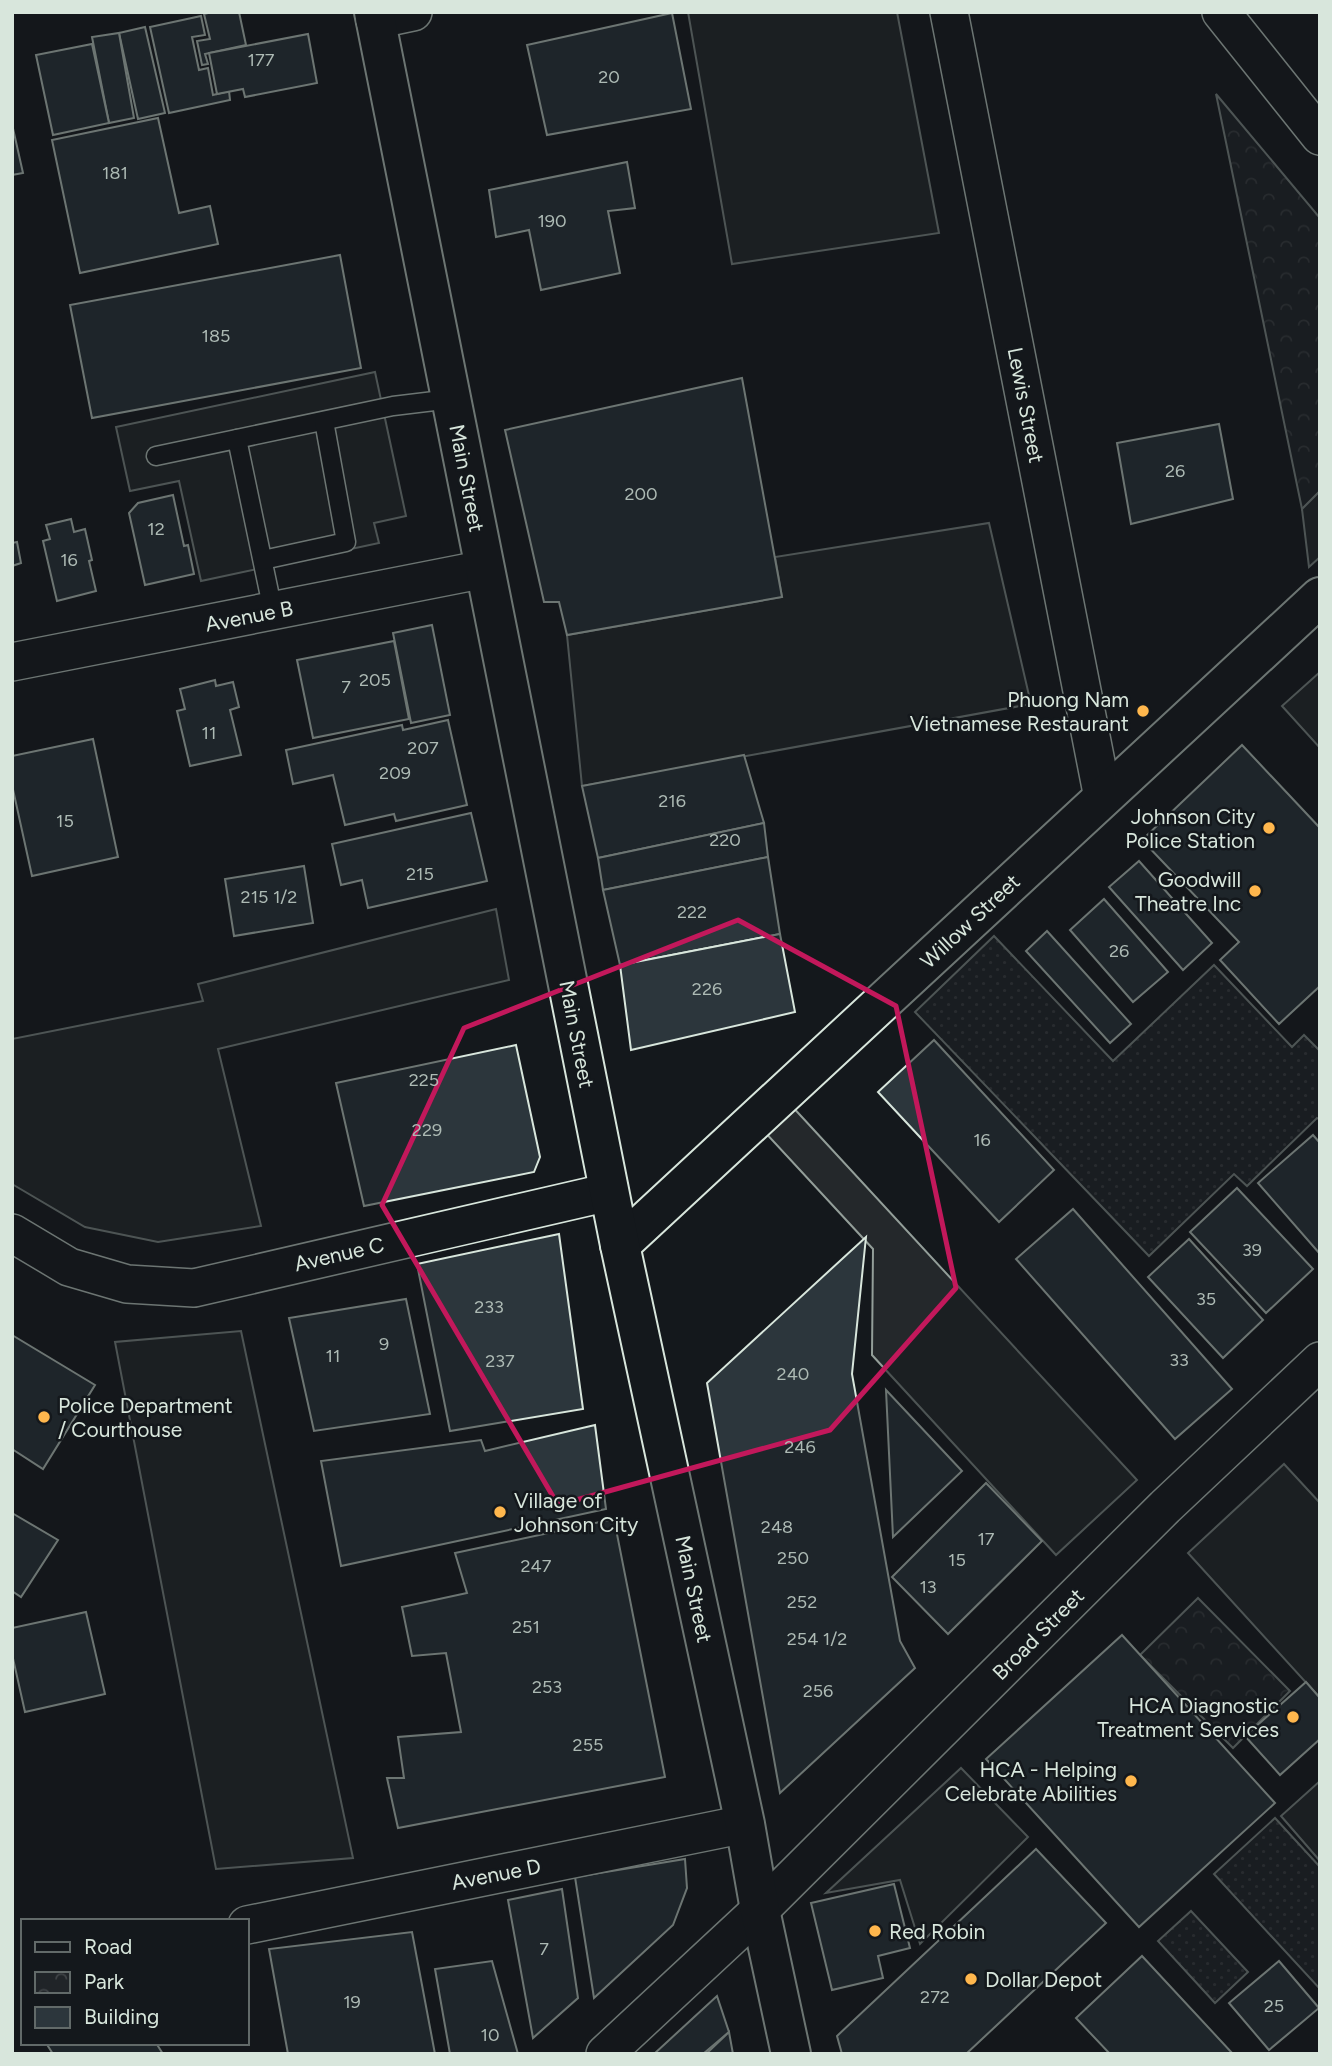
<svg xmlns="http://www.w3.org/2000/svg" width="1332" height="2066" font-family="Figtree,sans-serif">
<defs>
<pattern id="grass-dots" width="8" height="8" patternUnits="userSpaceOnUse" patternTransform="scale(1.75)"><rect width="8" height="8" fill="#202428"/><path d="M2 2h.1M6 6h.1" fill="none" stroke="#404447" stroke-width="1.8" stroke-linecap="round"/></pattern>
<pattern id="park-crowns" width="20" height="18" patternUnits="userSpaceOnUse" patternTransform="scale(1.75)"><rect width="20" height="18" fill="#202428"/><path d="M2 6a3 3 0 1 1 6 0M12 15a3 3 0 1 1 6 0" fill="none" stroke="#404447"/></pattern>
</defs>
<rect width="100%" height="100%" fill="#14181c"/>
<g fill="url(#grass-dots)" stroke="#939e99" stroke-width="2">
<polygon points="994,936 1113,1061 1214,965 1292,1047 1304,1035 1320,1051 1320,1120 1317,1118 1247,1186 1234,1174 1149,1256 915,1012"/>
<polygon points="1275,1818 1320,1867 1320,1989 1214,1874"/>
<polygon points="1191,1911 1248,1972 1215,2003 1158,1941"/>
</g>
<g fill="url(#park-crowns)" stroke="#939e99" stroke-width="2">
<polygon points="1216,94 1320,218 1320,491 1302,509"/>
<polygon points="1198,1598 1290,1691 1233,1748 1140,1655"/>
</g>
<g fill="#24282b" stroke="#939e99" stroke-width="2">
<polygon points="688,12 897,12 939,233 732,264"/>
<polygon points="375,372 406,516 374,523 379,543 201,581 179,481 130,491 116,427"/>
<polygon points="1320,491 1320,557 1309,567 1302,509"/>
<polygon points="989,523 1031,704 582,786 567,635 782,597 775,557"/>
<polygon points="1320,672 1320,748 1282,706"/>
<polygon points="496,909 509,980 218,1049 261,1226 158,1242 85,1227 12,1184 12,1039 203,1001 198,984"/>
<polygon points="789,1103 1137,1480 1056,1555 872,1355 873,1249 761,1128"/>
<polygon points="241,1331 353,1858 216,1869 115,1342"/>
<polygon points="1284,1464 1320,1503 1320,1698 1188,1553"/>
<polygon points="961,1768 1028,1837 920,1944 900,1880 826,1893"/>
<polygon points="1320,1781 1320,1861 1281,1816"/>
</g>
<g fill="#2c363c" stroke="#d8e6dc" stroke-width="2">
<polygon points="212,12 239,12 246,45 205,54 208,64 202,65 197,41 210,39 204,14"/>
<polygon points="672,13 691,109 547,135 527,45"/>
<polygon points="201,16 205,35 192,37 199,70 208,68 213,95 229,91 230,100 169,113 150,27"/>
<polygon points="145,27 165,113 138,119 119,33"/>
<polygon points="119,33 134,118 109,123 92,37"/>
<polygon points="308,34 317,83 245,97 243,89 217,94 209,53"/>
<polygon points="92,44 109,123 53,135 36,55"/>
<polygon points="158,118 179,213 210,206 218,244 80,273 52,140"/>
<polygon points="12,124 23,173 12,175"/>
<polygon points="627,162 635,208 608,211 620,273 541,290 529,230 496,237 489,190"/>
<polygon points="340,255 361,368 92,418 70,305"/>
<polygon points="742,378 782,597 567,635 559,602 544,602 505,430"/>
<polygon points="1219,424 1233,499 1131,524 1117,443"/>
<polygon points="173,495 184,546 188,545 194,574 145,585 129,513 138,503"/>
<polygon points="71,519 74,532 85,529 92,560 89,561 96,591 57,601 43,541 50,539 46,525"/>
<polygon points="17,542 21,563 12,566 12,543"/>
<polygon points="432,625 450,715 411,723 393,633"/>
<polygon points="394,641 409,719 313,738 297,660"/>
<polygon points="215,680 216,686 233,682 239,707 230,710 241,755 190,766 177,711 185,709 180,689"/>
<polygon points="448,720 467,805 396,821 394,814 345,825 333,775 293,784 286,750 402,725 403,730"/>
<polygon points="93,739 118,857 32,876 12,785 12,756"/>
<polygon points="1242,745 1320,828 1320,986 1279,1024 1220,960 1239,942 1142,840"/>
<polygon points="744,755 764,823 598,858 582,786"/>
<polygon points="471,813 487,881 368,908 362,880 341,885 332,844"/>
<polygon points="764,823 768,857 603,890 598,858"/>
<polygon points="768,857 780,934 620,965 603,890"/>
<polygon points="1139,861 1212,943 1183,970 1109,887"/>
<polygon points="304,866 313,923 234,936 225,879"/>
<polygon points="1104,899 1168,972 1133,1002 1070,930"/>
<polygon points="1047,931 1131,1024 1110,1043 1026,951"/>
<polygon points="780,934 795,1012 631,1050 620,965"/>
<polygon points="934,1040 1054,1170 999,1222 878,1092"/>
<polygon points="516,1045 540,1157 534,1172 364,1206 336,1083"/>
<polygon points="1313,1135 1320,1143 1320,1254 1258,1183"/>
<polygon points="1237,1188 1313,1269 1266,1313 1190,1232"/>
<polygon points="1073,1209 1232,1389 1175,1439 1016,1259"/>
<polygon points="559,1234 583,1409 450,1431 417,1264"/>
<polygon points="866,1237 852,1374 900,1641 915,1668 780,1793 707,1383"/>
<polygon points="1189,1239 1263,1320 1223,1358 1148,1277"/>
<polygon points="406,1299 430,1414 314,1431 289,1318"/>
<polygon points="12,1335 95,1385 43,1469 12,1449"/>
<polygon points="886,1390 962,1471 893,1537"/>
<polygon points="595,1425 606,1509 341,1566 321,1461 481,1440 485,1451"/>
<polygon points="986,1483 1042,1541 948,1634 892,1577"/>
<polygon points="12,1513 58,1540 21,1597 12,1591"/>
<polygon points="614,1519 665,1777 398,1828 387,1778 404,1778 398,1737 461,1732 446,1653 412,1656 402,1607 467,1593 455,1553"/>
<polygon points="86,1612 105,1694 25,1712 12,1654 12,1628"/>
<polygon points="1122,1635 1275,1803 1139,1927 986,1759"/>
<polygon points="1306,1682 1320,1698 1320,1739 1280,1775 1245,1736"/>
<polygon points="1036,1849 1106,1923 966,2054 842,2054 837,2036"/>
<polygon points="685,1859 687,1888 673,1925 594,1998 575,1877"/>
<polygon points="894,1884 910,1948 878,1956 883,1978 832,1990 811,1903"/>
<polygon points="562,1889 578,1998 533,2038 508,1900"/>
<polygon points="412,1932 435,2054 288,2054 269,1949"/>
<polygon points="1142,1956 1233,2054 1110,2054 1076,2018"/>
<polygon points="492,1961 518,2054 450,2054 435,1969"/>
<polygon points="1279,1961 1319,2008 1269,2050 1229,2003"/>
<polygon points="717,1996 729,2032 703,2054 654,2054"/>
<polygon points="729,2032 733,2054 706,2054"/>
<polygon points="46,2043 156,2043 163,2054 53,2054"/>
</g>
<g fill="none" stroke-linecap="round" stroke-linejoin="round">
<defs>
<g id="service">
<polyline points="237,439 273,611"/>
<polyline points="156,456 393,406 451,399"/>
<polyline points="263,560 346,542 324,421"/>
</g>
<g id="minor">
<polyline points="949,12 1103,798"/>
<polyline points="1221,12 1320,136"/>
<polyline points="375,20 413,12"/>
<polyline points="12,662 485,569"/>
<polyline points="12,1233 69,1267 127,1284 194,1288 609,1192"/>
<polyline points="247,1925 745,1824"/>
<polyline points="605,2054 760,1910 1165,1507 1320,1361"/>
</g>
<polyline id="tertiary" points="620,1245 1320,597"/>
<polyline id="primary" points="374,12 620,1245 745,1824 760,1910 791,2054"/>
</defs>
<use href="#service" stroke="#d8e6dc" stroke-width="21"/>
<use href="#minor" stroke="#d8e6dc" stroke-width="40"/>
<use href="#tertiary" stroke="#d8e6dc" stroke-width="42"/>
<use href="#primary" stroke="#d8e6dc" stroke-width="42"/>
<use href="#service" stroke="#14181c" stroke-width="18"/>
<use href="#minor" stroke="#14181c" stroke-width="37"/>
<use href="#tertiary" stroke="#14181c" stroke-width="38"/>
<use href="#primary" stroke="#14181c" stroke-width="38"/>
</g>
<path d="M0 0H1332V2066H0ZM738,920L896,1006L956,1288L830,1430L558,1505L382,1205L464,1028Z" fill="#14181c" fill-opacity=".55" fill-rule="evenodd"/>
<path fill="none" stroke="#c2185b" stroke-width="5" stroke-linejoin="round" d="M738,920L896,1006L956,1288L830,1430L558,1505L382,1205L464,1028Z"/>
<g fill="#ffb74d" stroke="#14181c" stroke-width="2.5">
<circle cx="1143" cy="711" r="7"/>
<circle cx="1269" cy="828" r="7"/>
<circle cx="1255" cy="891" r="7"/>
<circle cx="44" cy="1417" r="7"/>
<circle cx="500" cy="1512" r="7"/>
<circle cx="1293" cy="1717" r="7"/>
<circle cx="1131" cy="1781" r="7"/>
<circle cx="875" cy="1931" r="7"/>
<circle cx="971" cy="1979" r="7"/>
</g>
<g text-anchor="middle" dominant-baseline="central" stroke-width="5" stroke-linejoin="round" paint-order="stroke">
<g font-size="18" fill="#adbab4">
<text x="261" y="60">177</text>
<text x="609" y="77">20</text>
<text x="115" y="173">181</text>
<text x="552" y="221">190</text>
<text x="216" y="336">185</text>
<text x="1175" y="471">26</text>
<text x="641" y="494">200</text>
<text x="156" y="529">12</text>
<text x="69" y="560">16</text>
<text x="375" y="680">205</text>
<text x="346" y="687">7</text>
<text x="209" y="733">11</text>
<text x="423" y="748">207</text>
<text x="395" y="773">209</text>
<text x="672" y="801">216</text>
<text x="65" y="821">15</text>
<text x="725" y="840">220</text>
<text x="420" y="874">215</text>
<text x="269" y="897">215 1/2</text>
<text x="692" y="912">222</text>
<text x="1119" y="951">26</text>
<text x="707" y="989">226</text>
<text x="424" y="1080">225</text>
<text x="427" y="1130">229</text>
<text x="982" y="1140">16</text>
<text x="1252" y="1250">39</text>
<text x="1206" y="1299">35</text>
<text x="489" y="1307">233</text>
<text x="384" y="1344">9</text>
<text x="333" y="1356">11</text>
<text x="1179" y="1360">33</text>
<text x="500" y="1361">237</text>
<text x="793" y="1374">240</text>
<text x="800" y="1447">246</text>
<text x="777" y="1527">248</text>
<text x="986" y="1539">17</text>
<text x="793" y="1558">250</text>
<text x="957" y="1560">15</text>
<text x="536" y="1566">247</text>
<text x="928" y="1587">13</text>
<text x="802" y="1602">252</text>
<text x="526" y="1627">251</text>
<text x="817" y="1639">254 1/2</text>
<text x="547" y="1687">253</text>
<text x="818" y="1691">256</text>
<text x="588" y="1745">255</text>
<text x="544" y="1949">7</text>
<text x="935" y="1997">272</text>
<text x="352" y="2002">19</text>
<text x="1274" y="2006">25</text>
<text x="490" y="2035">10</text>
</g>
<g font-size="21" fill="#d8e6dc" stroke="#14181c">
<text transform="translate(1026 405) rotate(79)">Lewis Street</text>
<text transform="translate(467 478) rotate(79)">Main Street</text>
<text transform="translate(249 616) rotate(-11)">Avenue B</text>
<text transform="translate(970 921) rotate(-43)">Willow Street</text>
<text transform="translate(577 1034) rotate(79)">Main Street</text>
<text transform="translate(339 1254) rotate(-13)">Avenue C</text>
<text transform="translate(694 1589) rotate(78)">Main Street</text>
<text transform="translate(1038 1634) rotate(-45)">Broad Street</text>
<text transform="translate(496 1874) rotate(-11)">Avenue D</text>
</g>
<g font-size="21" fill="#d8e6dc" stroke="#14181c" text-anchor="end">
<text x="1129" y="699">Phuong Nam<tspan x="1129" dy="24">Vietnamese Restaurant</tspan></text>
<text x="1255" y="816">Johnson City<tspan x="1255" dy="24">Police Station</tspan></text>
<text x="1241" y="879">Goodwill<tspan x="1241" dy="24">Theatre Inc</tspan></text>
<text x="58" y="1405" text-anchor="start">Police Department<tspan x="58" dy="24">/ Courthouse</tspan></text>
<text x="514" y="1500" text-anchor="start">Village of<tspan x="514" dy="24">Johnson City</tspan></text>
<text x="1279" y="1705">HCA Diagnostic<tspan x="1279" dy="24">Treatment Services</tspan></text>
<text x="1117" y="1769">HCA - Helping<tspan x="1117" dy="24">Celebrate Abilities</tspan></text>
<text x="889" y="1931" text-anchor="start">Red Robin</text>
<text x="985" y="1979" text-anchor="start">Dollar Depot</text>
</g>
</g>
<rect width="1332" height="2066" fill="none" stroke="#d8e6dc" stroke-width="28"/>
<rect x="21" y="1919" width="228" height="126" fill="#14181c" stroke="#626a69" stroke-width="2"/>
<rect x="35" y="1942" width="35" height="10" fill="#14181c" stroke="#626a69" stroke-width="2"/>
<text x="84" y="1954" font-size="21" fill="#d8e6dc">Road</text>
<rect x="35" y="1972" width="35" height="21" fill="url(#park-crowns)" stroke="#626a69" stroke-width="2"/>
<text x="84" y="1989" font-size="21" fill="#d8e6dc">Park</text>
<rect x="35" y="2007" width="35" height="21" fill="#2c363c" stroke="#626a69" stroke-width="2"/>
<text x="84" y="2024" font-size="21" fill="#d8e6dc">Building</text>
</svg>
